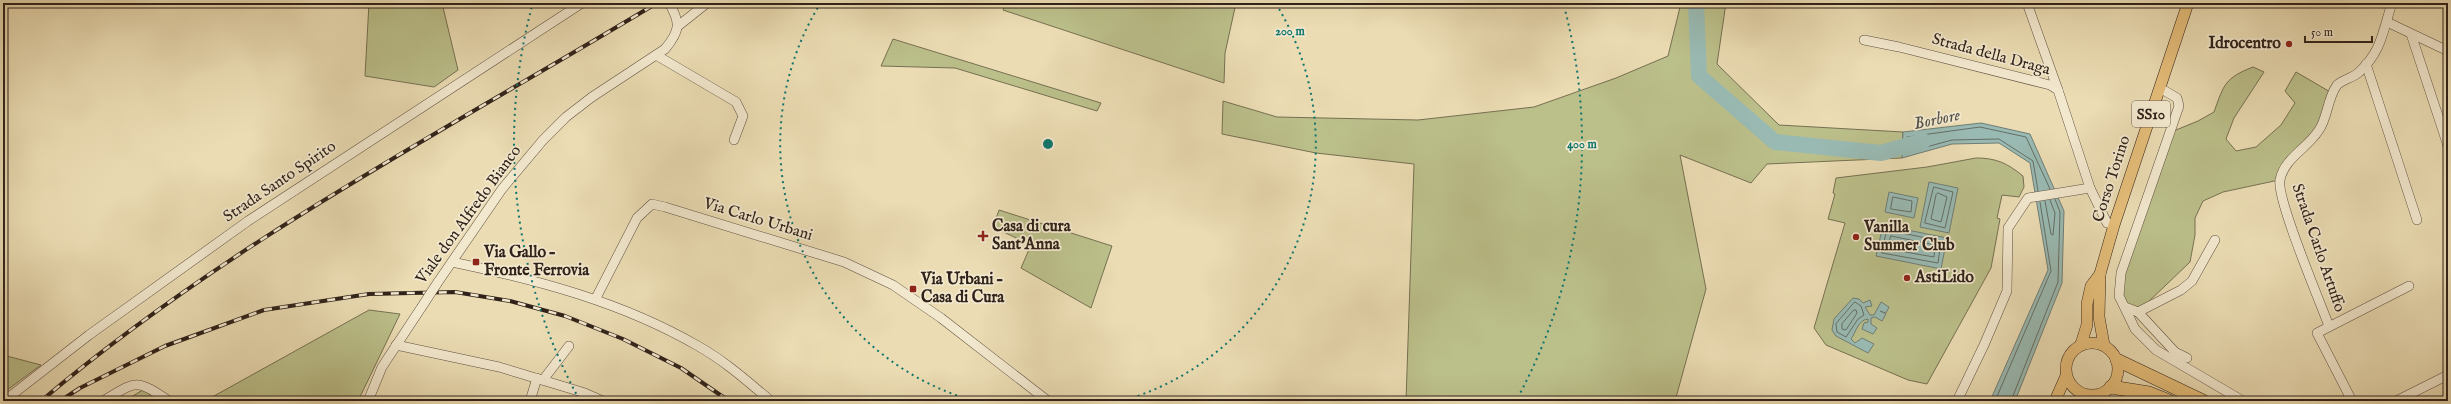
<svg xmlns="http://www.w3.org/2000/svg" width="2451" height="404" font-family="'IM FELL English',serif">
<rect width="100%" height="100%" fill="#ebdcb3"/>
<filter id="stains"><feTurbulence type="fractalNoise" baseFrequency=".005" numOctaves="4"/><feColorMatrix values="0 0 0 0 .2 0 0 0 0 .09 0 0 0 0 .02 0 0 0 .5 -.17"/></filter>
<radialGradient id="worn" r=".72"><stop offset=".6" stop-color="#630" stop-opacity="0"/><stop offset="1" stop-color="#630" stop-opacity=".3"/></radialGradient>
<g fill="#bbbf8a" stroke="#767052">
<polygon points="369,3 442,3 458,70 434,87 365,76"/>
<polygon points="1006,3 1236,3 1225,53 1224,83 1003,10"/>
<polygon points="1681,3 1726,3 1717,64 1779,125 1903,132 1902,158 1767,164 1751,183 1680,155 1706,289 1675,401 1406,401 1414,164 1316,153 1222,134 1223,101 1277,117 1418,120 1534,107 1616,78 1668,56"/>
<polygon points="893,39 1101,103 1097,111 955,68 881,66"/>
<path d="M2253,67L2264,72L2234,118L2226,139L2236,151L2256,147L2281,125L2295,103L2285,91L2296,72L2332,93L2320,130L2279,180L2223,192L2203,201L2195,218V235L2190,262L2143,307H2125L2121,273L2171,132L2198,121L2214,112C2224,84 2225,78 2253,67Z"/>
<path d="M1976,158C1996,158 2007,163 2023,176L2024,187L2019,197L2002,195L1997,218L2000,219L1991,268L1927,384L1908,380L1826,345L1814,328L1845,223L1828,219L1835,194L1833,193L1836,178L1927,167Z"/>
<polygon points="999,210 1112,246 1091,308 1021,268 1031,245 993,227"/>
<polygon points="369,310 400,314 358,401 205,401"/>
<polygon points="3,355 41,365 3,393"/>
<polygon points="143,390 159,401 124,401"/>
</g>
<g fill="#99bab3" stroke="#6f7d76">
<polygon points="1981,123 2030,134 2064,211 2062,283 2015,401 1990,401 2048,270 2030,163 1999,143 1952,144 1902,158 1903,132"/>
<polygon points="1929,182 1958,188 1949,233 1920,227"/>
<polygon points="1889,192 1918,198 1914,218 1885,212"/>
<polygon points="1883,225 1947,238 1941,269 1876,256"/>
<path d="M1853,298L1859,299L1863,303L1870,300L1872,306L1865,307L1870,315H1874L1881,302L1889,307L1886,313L1880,311L1886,314L1882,321L1875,317L1871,318V324L1877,328L1873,334L1862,329L1864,323L1868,322V319C1858,320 1856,332 1851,339L1855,343L1862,338L1874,344L1868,353L1836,336L1832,330L1834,319Z"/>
</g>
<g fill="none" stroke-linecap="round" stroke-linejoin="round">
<g stroke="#646e66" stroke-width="1">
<polygon points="1934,187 1953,192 1945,228 1925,223"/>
<polyline points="2038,191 2033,161 1999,139 1952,140 1908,152 1906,150 1907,137 1980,127 2026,137 2050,189"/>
<polygon points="1938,193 1947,197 1941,222 1931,219 1936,195"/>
<polygon points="1893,197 1912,201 1911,212 1891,209"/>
<polyline points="2045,201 2051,234 2053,235 2055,213 2050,200"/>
<polygon points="1887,230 1941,241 1938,263 1882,253"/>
<polygon points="1891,236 1935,245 1934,257 1888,249"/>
<polygon points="1855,302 1861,306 1864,315 1858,319 1846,337 1837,332 1836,324"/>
<polygon points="1854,310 1856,310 1857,313 1846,330 1842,329 1842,324"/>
<polyline points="1995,401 2051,271 2040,202"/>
<polyline points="2011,401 2058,282 2060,212 2055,199"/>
</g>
<polyline stroke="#99bab3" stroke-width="16" points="1696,3 1699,76 1775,142 1881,153 1923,141"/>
<defs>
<g id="minor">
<polyline points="2027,3 2058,90"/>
<polyline points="2387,22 2448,51"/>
<polyline points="678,26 707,3"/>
<polyline points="2411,34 2448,146"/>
<polyline points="1864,40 1899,47 2050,85 2058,90 2090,188 2107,223 2114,225"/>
<polyline points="656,55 736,102 743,116 734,140"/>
<polyline points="2366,64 2417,220"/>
<polyline points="2160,88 2177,98 2179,106 2121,273 2119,296 2135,329 2156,350 2243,401"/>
<path d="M452,262C538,280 622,302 698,346C725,361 748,382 771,401"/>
<path d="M438,282L502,189L543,140L566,117L592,97L665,49C680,31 681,23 669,3"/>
<polyline points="596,298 637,218 652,204 665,207 844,262 893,285 941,318 1048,401"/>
<polyline points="2125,307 2138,312 2181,290 2192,281 2215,240"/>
<polyline points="2138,312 2175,352 2187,358"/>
<path d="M2329,326C2320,302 2276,198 2280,180C2284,158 2308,148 2319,130C2328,117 2327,99 2337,85C2342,80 2352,78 2358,73C2382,52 2383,30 2392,3"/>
<polyline points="396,345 499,367 585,393 603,401"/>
<polyline points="543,380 569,346"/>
<polyline points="4,401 89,335 248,221 582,3"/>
<path d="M103,401C137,381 135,378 169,401"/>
<polyline points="368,401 382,367 421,308"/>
<polyline points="530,401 537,378"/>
<polyline points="1957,401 1984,345 2007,291 2008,228 2028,198 2090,188"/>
<polyline points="2352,401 2317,333 2409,286"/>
<polyline points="2396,401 2444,377"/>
</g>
<g id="major">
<polyline points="2100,274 2099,317 2104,345"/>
<circle cx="2092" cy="369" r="26"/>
<polyline points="2081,344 2087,325 2087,304 2091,286 2100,274 2114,225 2188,3"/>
<polyline points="2055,401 2066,376"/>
</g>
<g id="highway">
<polyline points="2117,360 2203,401"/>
<polyline points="2111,387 2149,393 2169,401"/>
</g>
</defs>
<use href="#minor" stroke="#5f5040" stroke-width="10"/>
<use href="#major" stroke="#30221a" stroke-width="12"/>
<use href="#highway" stroke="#30221a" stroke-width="14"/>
<use href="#minor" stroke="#f2e8ce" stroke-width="9"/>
<use href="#major" stroke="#e6be7a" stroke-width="11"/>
<use href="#highway" stroke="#e6be7a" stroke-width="13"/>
<defs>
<g id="rail">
<path d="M41,401C229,242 448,129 657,3"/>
<polyline points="60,401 80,388 165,346 264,310 369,294 455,292 510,301 565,316 623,339 681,368 729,401"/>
</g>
</defs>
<use href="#rail" stroke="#30221a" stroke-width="4"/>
<use href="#rail" stroke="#f2e8ce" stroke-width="2.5" stroke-dasharray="8" stroke-linecap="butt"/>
<defs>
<polyline id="minor-bridge" points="421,308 438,282"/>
</defs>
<use href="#minor-bridge" stroke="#5f5040" stroke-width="10" stroke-linecap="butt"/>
<use href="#minor-bridge" stroke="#f2e8ce" stroke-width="9"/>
</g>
<g fill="none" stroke="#0f766e" stroke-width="2" stroke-dasharray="2 4">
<path d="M974 401A267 267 0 0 1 820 4M1276 4A267 267 0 0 1 1122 401"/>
<path d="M579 399A534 534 0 0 1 532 6M1564 6A534 534 0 0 1 1517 399"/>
</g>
<g fill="#8f2418" stroke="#f2e8ce" stroke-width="1.5">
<circle cx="2289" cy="44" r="4"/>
<path d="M981 230h4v4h4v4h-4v4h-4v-4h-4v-4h4z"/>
<circle cx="1856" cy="237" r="4"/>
<rect x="472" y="258" width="8" height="8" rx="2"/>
<circle cx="1907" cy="278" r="4"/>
<rect x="909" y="285" width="8" height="8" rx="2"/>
</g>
<g text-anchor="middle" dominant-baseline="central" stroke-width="3.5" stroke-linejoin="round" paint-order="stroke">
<rect fill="#f2e8ce" stroke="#6a5d50" stroke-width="1" x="2132" y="101" width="38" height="26" rx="3"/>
<g font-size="15" font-weight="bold" fill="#30221a">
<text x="2151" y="114">SS10</text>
</g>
<g font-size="16" font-weight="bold" fill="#30221a" stroke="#f2e8ce" text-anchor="start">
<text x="2281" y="44" text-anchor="end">Idrocentro</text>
<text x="992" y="227">Casa di cura<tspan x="992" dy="18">Sant'Anna</tspan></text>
<text x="1864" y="228">Vanilla<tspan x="1864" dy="18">Summer Club</tspan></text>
<text x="484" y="253">Via Gallo –<tspan x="484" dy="18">Fronte Ferrovia</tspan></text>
<text x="1915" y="278">AstiLido</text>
<text x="921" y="280">Via Urbani –<tspan x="921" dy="18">Casa di Cura</tspan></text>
</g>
<g font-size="16" fill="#30221a" stroke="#f2e8ce">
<text transform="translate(1991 55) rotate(15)">Strada della Draga</text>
<text transform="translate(2112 179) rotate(-72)">Corso Torino</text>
<text transform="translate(280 182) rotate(-34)">Strada Santo Spirito</text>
<text transform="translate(469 215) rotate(-54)">Viale don Alfredo Bianco</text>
<text transform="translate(758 220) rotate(17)">Via Carlo Urbani</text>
<text transform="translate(2318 248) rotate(71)">Strada Carlo Artuffo</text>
</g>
<g font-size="17" font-style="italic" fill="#505048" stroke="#f2e8ce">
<text transform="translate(1937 120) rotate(-12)">Borbore</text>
</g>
</g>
<circle cx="1048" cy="144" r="6" fill="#0f766e" stroke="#f2e8ce" stroke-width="2"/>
<g font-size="12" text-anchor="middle" font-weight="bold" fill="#0f766e" stroke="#f2e8ce" stroke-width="3.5" stroke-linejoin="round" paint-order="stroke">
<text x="1290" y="35">200 m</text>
<text x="1582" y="148">400 m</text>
</g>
<rect width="2451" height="404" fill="none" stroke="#ebdcb3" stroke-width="16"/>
<rect x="4" y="4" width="2443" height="396" fill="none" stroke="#30221a" stroke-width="2"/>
<rect x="8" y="8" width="2435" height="388" fill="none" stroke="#30221a"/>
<path d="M2305 36v6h67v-6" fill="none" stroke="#30221a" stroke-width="2"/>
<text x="2311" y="36" font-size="12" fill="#30221a" stroke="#f2e8ce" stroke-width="3" paint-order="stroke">50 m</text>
<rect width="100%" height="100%" filter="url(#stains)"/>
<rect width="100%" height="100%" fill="url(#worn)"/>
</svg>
